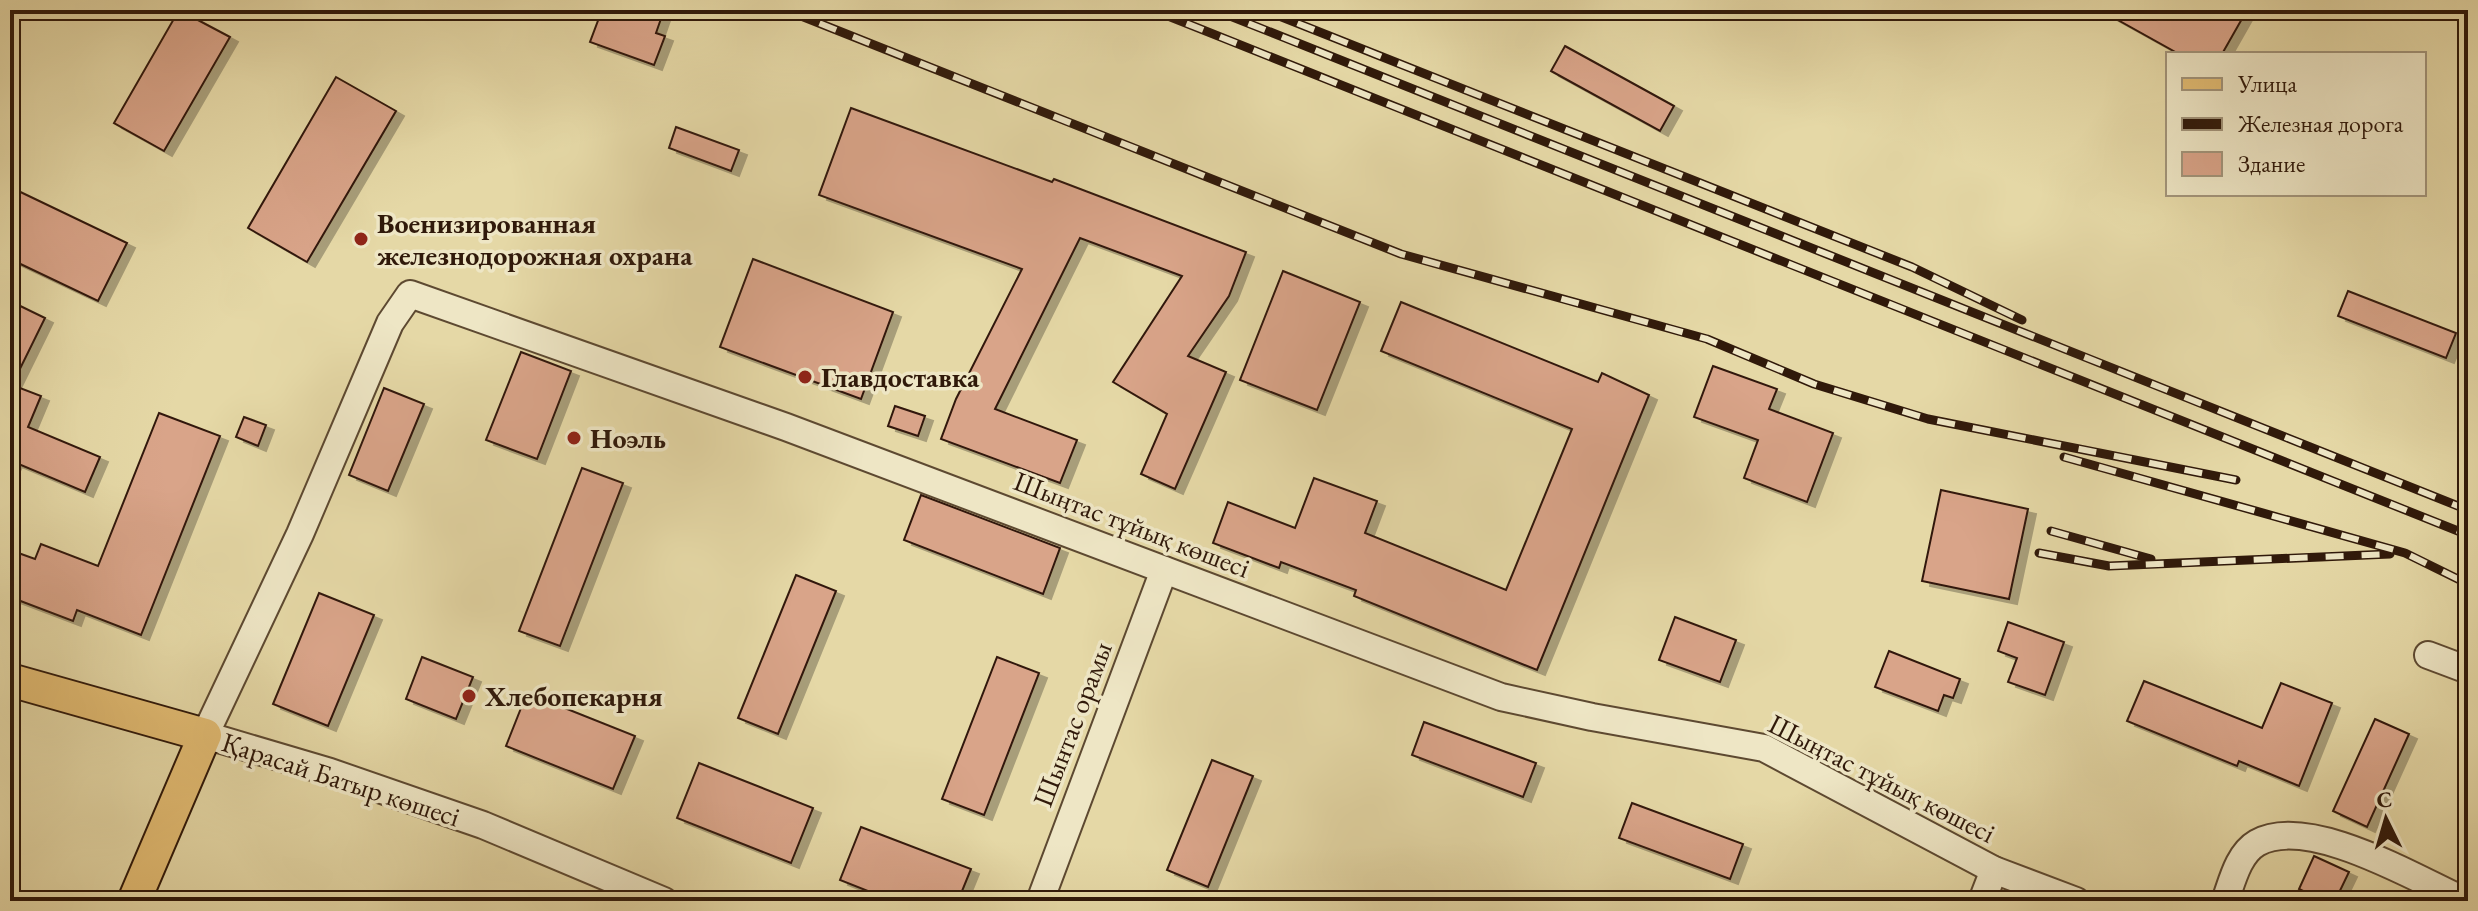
<svg xmlns="http://www.w3.org/2000/svg" width="2478" height="911" font-family="'EB Garamond',serif">
<defs>
<filter id="shadow"><feDropShadow dx="8" dy="5" stdDeviation="0" flood-color="#0004"/></filter>
</defs>
<rect width="100%" height="100%" fill="#e5d8a6"/>
<filter id="stains"><feTurbulence type="fractalNoise" baseFrequency=".0025" numOctaves="4"/><feColorMatrix values="0 0 0 0 .2 0 0 0 0 .09 0 0 0 0 .02 0 0 0 .5 -.17"/></filter>
<radialGradient id="worn" r=".72"><stop offset=".6" stop-color="#630" stop-opacity="0"/><stop offset="1" stop-color="#630" stop-opacity=".3"/></radialGradient>
<g fill="#d9a489" stroke="#30190a" stroke-width="2" filter="url(#shadow)">
<polygon points="179,10 230,37 164,151 114,123"/>
<polygon points="602,10 664,10 656,33 665,36 654,65 590,42"/>
<polygon points="2100,10 2247,10 2222,54 2179,54"/>
<polygon points="1565,46 1674,106 1660,131 1551,71"/>
<polygon points="336,77 396,111 307,262 248,228"/>
<polygon points="851,108 1052,182 1054,179 1246,252 1229,296 1188,356 1226,372 1175,489 1141,474 1167,414 1113,382 1182,276 1080,238 995,409 1077,440 1060,483 941,439 956,399 1022,269 819,195"/>
<polygon points="676,127 739,150 731,171 669,148"/>
<polygon points="10,187 127,243 98,301 10,259"/>
<polygon points="753,259 893,312 861,399 720,347"/>
<polygon points="1283,271 1360,302 1317,410 1240,380"/>
<polygon points="2348,291 2456,333 2446,358 2338,316"/>
<polygon points="10,301 45,318 12,385 41,396 28,427 100,457 85,492 14,462 10,470"/>
<polygon points="1401,302 1598,382 1602,373 1649,395 1537,670 1354,596 1356,590 1281,562 1279,568 1213,543 1228,502 1295,528 1314,478 1377,501 1365,533 1506,590 1572,429 1381,351"/>
<polygon points="521,352 571,371 537,459 486,440"/>
<polygon points="1713,366 1777,389 1769,409 1833,433 1807,502 1744,478 1758,440 1694,417"/>
<polygon points="384,388 424,404 388,491 349,475"/>
<polygon points="895,406 925,416 918,436 888,426"/>
<polygon points="159,413 220,436 141,635 77,610 73,621 10,597 10,550 35,559 41,544 98,566"/>
<polygon points="244,417 266,425 258,446 236,437"/>
<polygon points="582,468 623,483 560,646 519,631"/>
<polygon points="1941,490 2028,509 2009,599 1922,581"/>
<polygon points="921,495 1060,548 1043,594 904,540"/>
<polygon points="796,575 836,591 778,734 738,718"/>
<polygon points="319,593 374,615 328,726 273,704"/>
<polygon points="1675,617 1736,640 1720,682 1659,660"/>
<polygon points="2008,622 2064,642 2045,695 2008,682 2017,658 1998,651"/>
<polygon points="1889,651 1960,679 1953,698 1944,695 1938,711 1875,687"/>
<polygon points="422,657 473,677 456,719 406,699"/>
<polygon points="997,657 1039,673 984,815 942,799"/>
<polygon points="2144,681 2262,728 2281,683 2332,703 2299,786 2239,761 2237,766 2127,721"/>
<polygon points="527,693 635,736 613,789 506,746"/>
<polygon points="2375,719 2409,734 2367,827 2333,811"/>
<polygon points="1424,722 1536,763 1523,797 1412,755"/>
<polygon points="1212,760 1253,776 1208,887 1167,870"/>
<polygon points="699,763 813,808 791,863 677,818"/>
<polygon points="1632,803 1743,844 1730,879 1619,838"/>
<polygon points="861,827 971,869 958,901 893,901 840,880"/>
<polygon points="2314,856 2349,872 2335,901 2324,901 2299,889"/>
</g>
<g fill="none" stroke-linecap="round" stroke-linejoin="round">
<defs>
<g id="minor">
<polyline points="2428,655 2468,670"/>
<polyline points="664,901 483,825 330,772 205,735 300,534 390,323 410,294 786,427 1501,697 1592,717 1764,748 1994,870 2076,901"/>
<polyline points="1040,901 1164,570"/>
<polyline points="1982,901 1994,870"/>
<path d="M2225,901C2232,882 2238,854 2257,843C2308,814 2416,879 2465,901"/>
</g>
<polyline id="major" points="10,680 205,735 134,901"/>
</defs>
<use href="#minor" stroke="#5d4931" stroke-width="30"/>
<use href="#major" stroke="#30190a" stroke-width="36"/>
<use href="#minor" stroke="#eee6c5" stroke-width="26"/>
<use href="#major" stroke="#e2bc73" stroke-width="32"/>
<defs>
<g id="rail">
<polyline points="786,10 1401,254 1707,339 1814,384 1928,419 2236,480"/>
<polyline points="1153,10 2468,535"/>
<polyline points="1215,10 2468,510"/>
<polyline points="1264,10 1912,267 2022,320"/>
<polyline points="2064,457 2405,553 2468,584"/>
<polyline points="2051,531 2151,559"/>
<polyline points="2039,553 2109,566 2390,554"/>
</g>
</defs>
<use href="#rail" stroke="#30190a" stroke-width="9"/>
<use href="#rail" stroke="#eee6c5" stroke-width="6" stroke-dasharray="18" stroke-linecap="butt"/>
</g>
<g fill="#8f2418" stroke="#eee6c5" stroke-width="3">
<circle cx="361" cy="239" r="8"/>
<circle cx="805" cy="377" r="8"/>
<circle cx="574" cy="438" r="8"/>
<circle cx="469" cy="696" r="8"/>
</g>
<g text-anchor="middle" dominant-baseline="central" stroke-width="7" stroke-linejoin="round" paint-order="stroke">
<g font-size="28" font-weight="bold" fill="#30190a" stroke="#eee6c5" text-anchor="start">
<text x="377" y="223">Военизированная<tspan x="377" dy="32">железнодорожная охрана</tspan></text>
<text x="821" y="377">Главдоставка</text>
<text x="590" y="438">Ноэль</text>
<text x="485" y="696">Хлебопекарня</text>
</g>
<g font-size="28" fill="#30190a" stroke="#eee6c5">
<text transform="translate(1132 524) rotate(21)">Шыңтас тұйық көшесі</text>
<text transform="translate(1072 724) rotate(-69)">Шынтас орамы</text>
<text transform="translate(1882 778) rotate(27)">Шыңтас тұйық көшесі</text>
<text transform="translate(341 779) rotate(18)">Қарасай Батыр көшесі</text>
</g>
</g>
<rect width="2478" height="911" fill="none" stroke="#e5d8a6" stroke-width="40"/>
<rect x="12" y="12" width="2454" height="887" fill="none" stroke="#30190a" stroke-width="4"/>
<rect x="20" y="20" width="2438" height="871" fill="none" stroke="#30190a" stroke-width="2"/>
<rect x="2166" y="52" width="260" height="144" fill="#eee6c5" stroke="#a2947a" stroke-width="2"/>
<rect x="2182" y="78" width="40" height="12" fill="#e2bc73" stroke="#a2947a" stroke-width="2"/>
<text x="2238" y="92" font-size="24" fill="#30190a">Улица</text>
<rect x="2182" y="118" width="40" height="12" fill="#30190a" stroke="#a2947a" stroke-width="2"/>
<text x="2238" y="132" font-size="24" fill="#30190a">Железная дорога</text>
<rect x="2182" y="152" width="40" height="24" fill="#d9a489" stroke="#a2947a" stroke-width="2"/>
<text x="2238" y="172" font-size="24" fill="#30190a">Здание</text>
<g transform="translate(2386 819) rotate(355)" stroke="#eee6c5" stroke-width="6" paint-order="stroke">
<path d="M0-6L14 30L0 20L-14 30Z" fill="#30190a"/>
<text y="-12" font-size="22" font-weight="bold" text-anchor="middle" fill="#30190a">С</text>
</g>
<rect width="100%" height="100%" filter="url(#stains)"/>
<rect width="100%" height="100%" fill="url(#worn)"/>
</svg>
